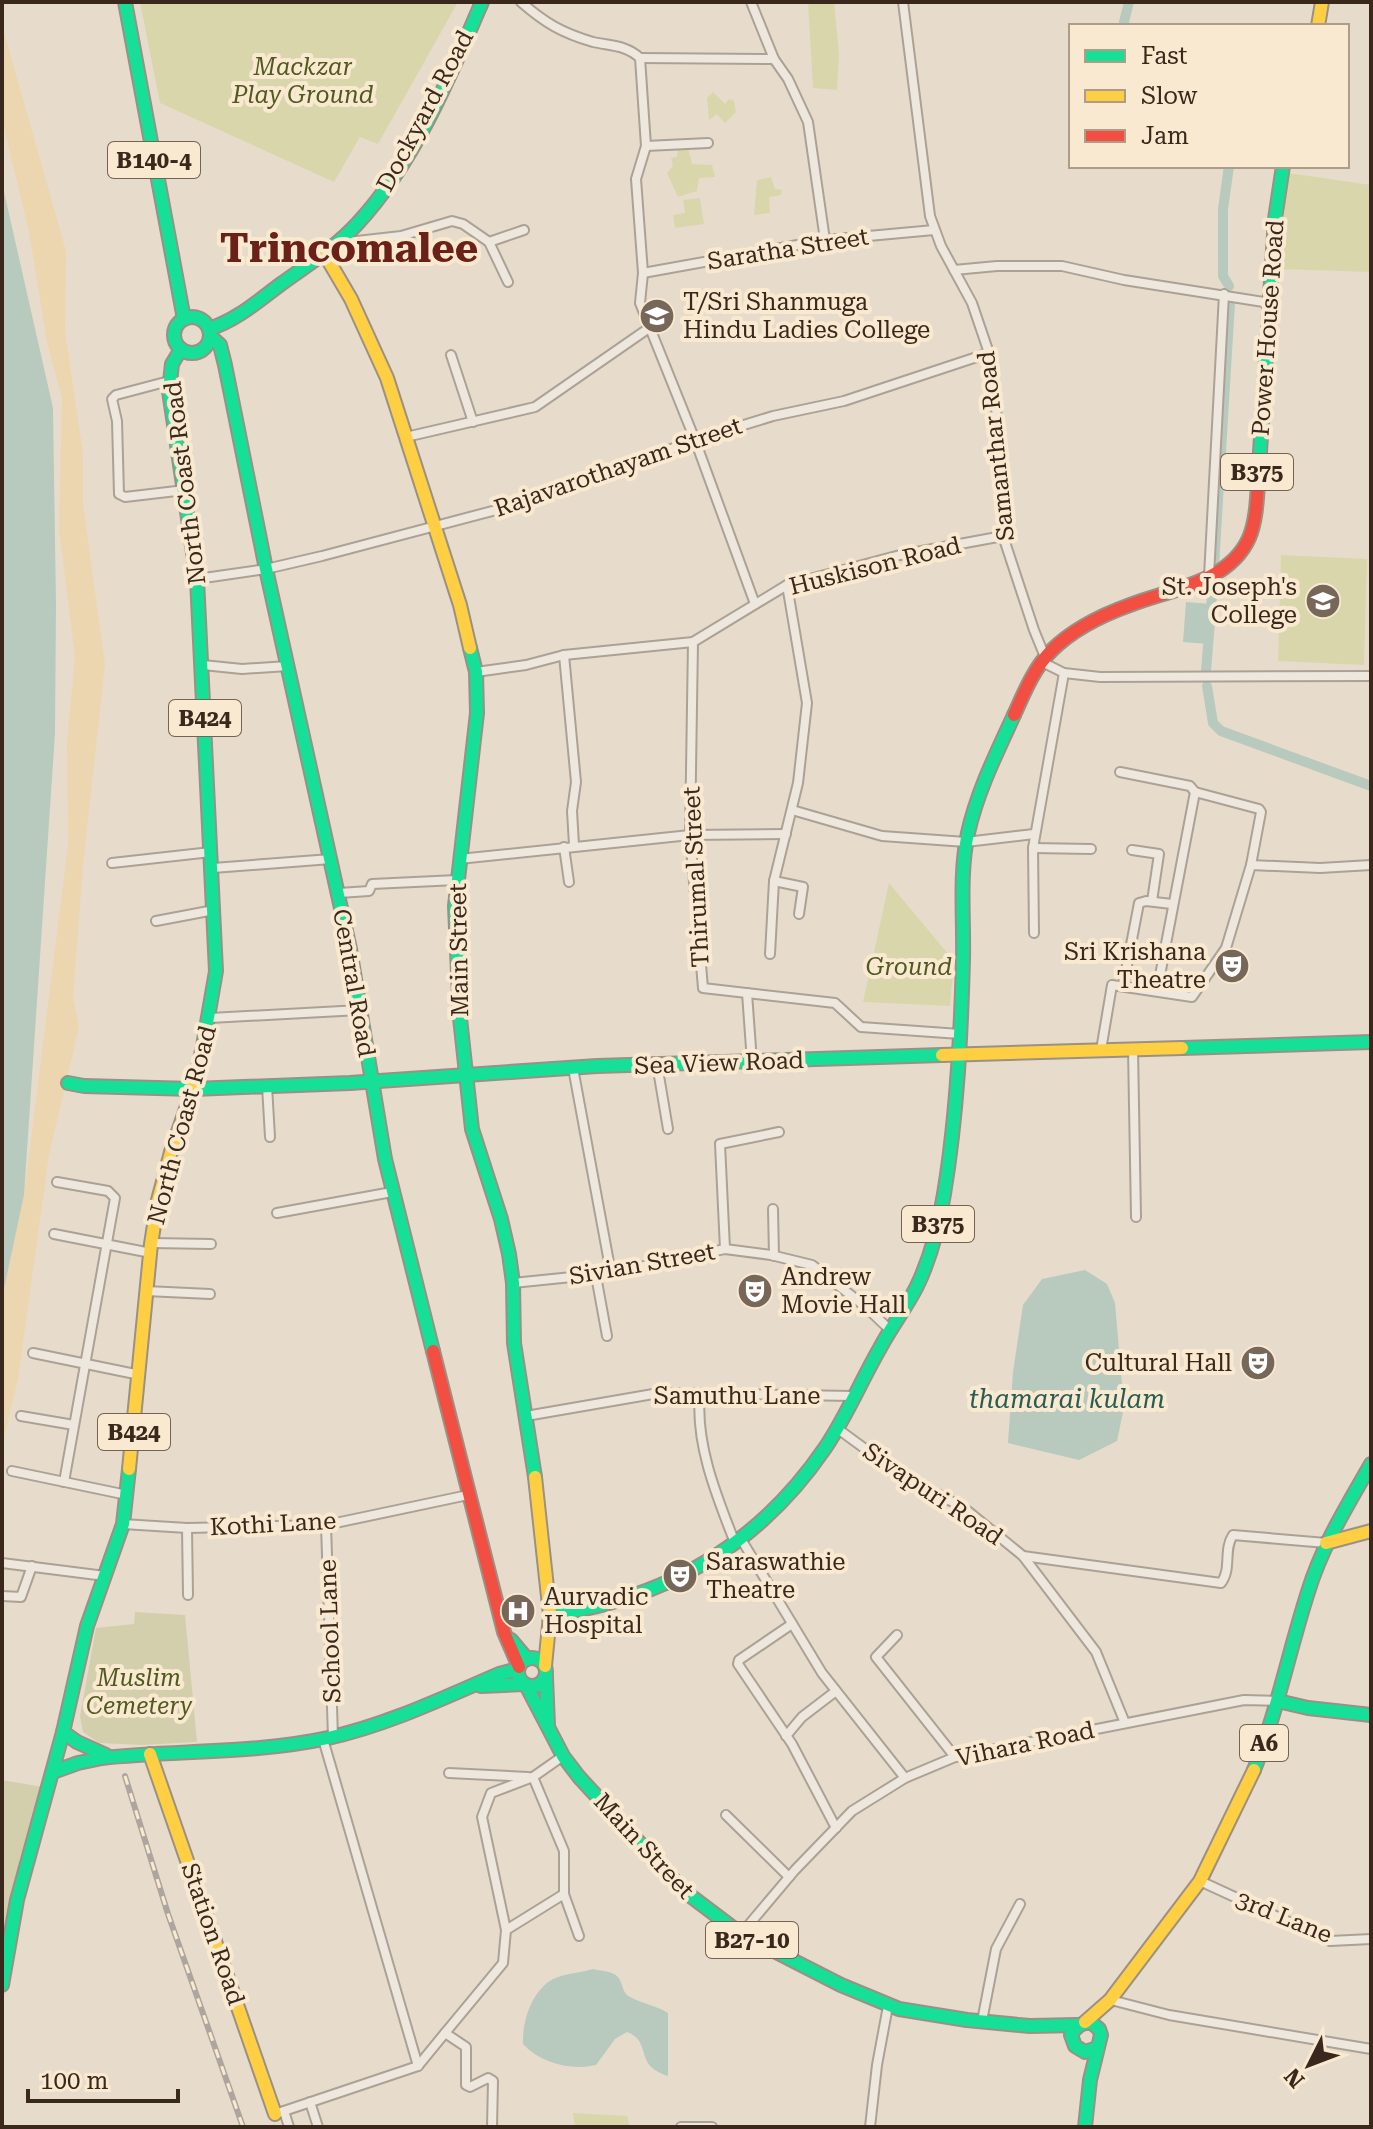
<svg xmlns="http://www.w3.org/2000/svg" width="1373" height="2129" font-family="'Roboto Serif',serif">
<rect width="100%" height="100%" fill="#e7dccb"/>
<g fill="#dad6ac">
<polygon points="140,2 458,2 378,144 360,137 334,182 160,103"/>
<polygon points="808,2 834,2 839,54 837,90 813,88"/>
<polygon points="713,92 725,104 729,99 734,101 736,112 725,123 717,114 709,120 707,98"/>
<polygon points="678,147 688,148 692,164 712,165 715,177 699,178 697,191 678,197 667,173 673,166 671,158 677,157"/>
<polygon points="1288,173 1371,185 1371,272 1279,269"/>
<polygon points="771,177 775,189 782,190 781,195 769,197 770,213 754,215 757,180"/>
<polygon points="700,198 704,224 675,228 673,215 685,213 683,200"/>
<polygon points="1281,555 1367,559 1364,665 1278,661"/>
<polygon points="889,883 954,961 950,1006 863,1002"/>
<polygon points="573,2113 627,2116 630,2127 575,2127"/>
</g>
<polygon fill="#ecd6b0" points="2,25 66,251 65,332 83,453 83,504 105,665 84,855 73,997 79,1027 49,1155 18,1379 2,1445 2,1298 24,1195 68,845 67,740 75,658 59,528 62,399 47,342 29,232 2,119"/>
<g fill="#d3cfac">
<polygon points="135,1612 185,1615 197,1742 142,1745 99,1743 83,1732 80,1716 96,1628 134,1624"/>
<polygon points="2,1780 43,1787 20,1858 2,1958"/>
</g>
<g fill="#b7cabd">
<polygon points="2,183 53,408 56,606 55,733 24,1195 2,1298"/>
<polygon points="1186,602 1211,604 1208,644 1183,642"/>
<polygon points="1085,1270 1107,1284 1115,1303 1124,1407 1117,1441 1079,1460 1008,1443 1013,1372 1023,1305 1042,1279"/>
<path d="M593,1969C600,1971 613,1971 618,1977C624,1985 621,1993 632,1998C644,2004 657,2006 668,2013V2076C633,2065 653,2042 627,2032L615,2039L596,2065C571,2071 540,2063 523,2044C522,2019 534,1983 561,1976C572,1973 583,1972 593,1969Z"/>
</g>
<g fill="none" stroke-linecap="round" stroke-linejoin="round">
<g stroke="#b7cabd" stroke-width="10">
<polyline points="1123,26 1129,2"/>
<polyline points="1229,166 1223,209 1223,276 1229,286"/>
<polyline points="1214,566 1230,303"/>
<polyline points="1206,671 1213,584"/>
<polyline points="1207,686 1213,723 1221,731 1371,786"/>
</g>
<defs>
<g id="street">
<path d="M521,2C545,23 562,33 593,42C611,46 626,45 640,58L646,146L636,179L643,273L640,303L695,440L755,604"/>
<polyline points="751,2 774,59 788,79 808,122 825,240"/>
<polyline points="903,2 930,216 941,246 972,303 989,353 999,433 1003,536 1034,630 1045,657"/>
<polyline points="640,58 774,59"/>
<polyline points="646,146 708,143"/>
<polyline points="489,242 524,230"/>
<polyline points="339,243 401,236 452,221 463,224 489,242 508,282"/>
<polyline points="954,270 997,266 1062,266 1124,280 1270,303"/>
<polyline points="643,273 825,240 934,230"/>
<polyline points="451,355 473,422"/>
<polyline points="169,381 116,395 112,399 117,421 119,494 125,497 185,490"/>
<polyline points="406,437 535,407 649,328"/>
<polyline points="1209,576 1224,294"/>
<polyline points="197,579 266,569 322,556 534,500 695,440 773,416 844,401 989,353"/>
<polyline points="693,642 690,835 703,988 835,1003 861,1027 960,1034"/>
<polyline points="564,655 576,782 572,811 574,845"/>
<polyline points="1042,662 1064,673 1100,677 1371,676"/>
<polyline points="203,665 242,669 288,666"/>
<polyline points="476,672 526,665 564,655 693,642 787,585 900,555 1003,536"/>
<polyline points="1120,772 1190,786 1195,792 1259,809 1261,812 1251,865"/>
<polyline points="792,810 882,836 966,842 1034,834"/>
<polyline points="564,847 569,882"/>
<polyline points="1033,848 1091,849"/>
<polyline points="1132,850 1159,854 1152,901"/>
<polyline points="459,859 690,835 786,834"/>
<polyline points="112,863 211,852"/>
<polyline points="213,868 331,859"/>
<polyline points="774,881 803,887 799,914"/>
<polyline points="339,893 369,891 372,884 457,880"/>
<polyline points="156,921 214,910"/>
<polyline points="1034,933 1033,848 1064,673"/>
<polyline points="770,954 774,881 798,783 807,703 787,585"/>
<polyline points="1123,986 1139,903 1146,901 1172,904"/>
<polyline points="1157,991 1195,792"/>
<polyline points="747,993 752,1062"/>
<polyline points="210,1018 360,1010"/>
<polyline points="1133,1049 1136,1217"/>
<polyline points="1101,1050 1112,985 1192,997 1226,948 1251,865 1320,868 1371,865"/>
<polyline points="657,1064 668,1129"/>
<polyline points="573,1068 611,1273"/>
<polyline points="267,1086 270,1137"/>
<polyline points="57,1182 108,1191 115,1198 64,1482"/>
<polyline points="773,1209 774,1256"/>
<polyline points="277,1213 392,1192"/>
<polyline points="54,1234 151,1253"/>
<polyline points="152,1243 211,1244"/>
<polyline points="725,1249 720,1144 779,1132"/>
<polyline points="596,1276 607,1336"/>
<polyline points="513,1283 611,1273 725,1249 771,1255 812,1265 866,1307 890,1330"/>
<polyline points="146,1291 210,1294"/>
<polyline points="33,1353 140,1375"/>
<path d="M700,1394C695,1444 717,1497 735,1543"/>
<polyline points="21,1416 74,1425"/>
<polyline points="526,1416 659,1393 854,1396"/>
<polyline points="838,1429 898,1473 964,1508 1023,1556 1096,1652 1125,1723"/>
<polyline points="12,1471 127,1495"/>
<polyline points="123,1524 187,1528 326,1525 468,1495"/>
<polyline points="326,1525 333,1737"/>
<polyline points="187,1528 188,1595"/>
<polyline points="741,1539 822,1673 905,1778"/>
<path d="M1023,1556L1221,1583C1232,1569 1223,1550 1233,1535L1326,1543"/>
<polyline points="2,1563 105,1576"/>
<polyline points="2,1596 21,1597 32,1566"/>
<polyline points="792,1624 739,1660 738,1664 792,1744 836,1828"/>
<polyline points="897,1635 876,1657 955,1757"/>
<polyline points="786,1736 802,1717 836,1691"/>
<polyline points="563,1756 533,1777 564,1851 564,1894 579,1936"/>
<polyline points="449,1773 528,1777"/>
<polyline points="726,1815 789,1877"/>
<polyline points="1200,1881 1330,1941 1371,1939"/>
<polyline points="506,1930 482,1817 491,1793 533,1777"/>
<polyline points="741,1934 795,1870 852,1811 905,1778 955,1757 1244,1700 1278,1701"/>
<polyline points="1111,2000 1169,2015 1371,2049"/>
<polyline points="982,2021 996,1949 1020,1904"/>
<polyline points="445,2033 503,1963 506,1930 564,1894"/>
<polyline points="418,2066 445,2033 466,2047 466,2085 470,2087 488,2078 493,2081 492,2127"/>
<polyline points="310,2102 318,2127"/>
<polyline points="284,2111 289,2127"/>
<polyline points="275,2114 418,2066 323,1739"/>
<polyline points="681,2127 712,2127"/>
<polyline points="870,2127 877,2065 888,2006"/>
</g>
<g id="fast">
<polyline points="125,2 184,319"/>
<circle cx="192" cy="335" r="18"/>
<path d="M209,329C237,320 258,301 281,284C307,265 335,248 357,224C415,161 449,79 482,2"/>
<polyline points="210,336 220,345 225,365 266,569 350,949 385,1159 433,1351"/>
<polyline points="181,349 172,364 169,391 197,579 216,971 203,1046"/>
<polyline points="1258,483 1275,219 1283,166"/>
<polyline points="470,648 476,672 477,713 455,906 460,1018 472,1129 501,1219 509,1254 513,1283 514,1343 535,1477"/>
<polyline points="1182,1048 1371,1042"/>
<polyline points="68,1083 84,1086 193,1089 350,1083 597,1066 942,1055"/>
<path d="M550,1615C666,1599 758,1546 825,1448C846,1417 861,1381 880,1348C891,1327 906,1308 917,1286C931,1257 939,1225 944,1194C957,1116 961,1037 963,959C964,917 959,874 968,833C977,792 997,752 1014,715"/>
<polyline points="511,1640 527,1659"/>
<circle cx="532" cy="1672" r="14"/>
<polyline points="546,1677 548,1725"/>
<polyline points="526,1685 563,1756 579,1777 684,1891 741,1934 841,1985 899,2009 967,2020 1030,2026 1077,2025"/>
<polyline points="481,1686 524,1684"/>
<polyline points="1278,1701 1308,1708 1371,1715"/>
<polyline points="63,1732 77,1742 106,1755"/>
<path d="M1254,1770C1277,1712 1289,1651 1308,1592C1322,1546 1347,1506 1371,1464"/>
<path d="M53,1772L78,1763L102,1758C177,1750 254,1754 328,1738C387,1725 443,1698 499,1674L518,1669"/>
<polyline points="2,1985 17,1900 63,1732 87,1626 123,1524 129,1469"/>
<path d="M1085,2127L1090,2080L1101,2035L1099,2029L1092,2023C1082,2022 1076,2026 1071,2035L1075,2046L1085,2052L1097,2048"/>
</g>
<g id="slow">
<polyline points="1318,26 1322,2"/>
<polyline points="324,253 351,299 387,378 460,605 470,648"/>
<polyline points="942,1055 1182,1048"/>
<polyline points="129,1469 151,1244 158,1200 171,1152 193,1089 203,1046"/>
<polyline points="535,1477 550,1615"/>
<polyline points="1326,1543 1371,1531"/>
<polyline points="545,1666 550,1615"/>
<polyline points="150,1754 275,2114"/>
<polyline points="1085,2022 1110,2000 1200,1881 1254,1770"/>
</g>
<g id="jam">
<path d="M1014,715C1024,693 1034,668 1051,651C1072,630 1102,615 1130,605C1171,589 1229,583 1249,538C1256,522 1257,500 1258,483"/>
<polyline points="433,1351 504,1632 519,1667"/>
</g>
</defs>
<use href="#street" stroke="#aca195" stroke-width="12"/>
<use href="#fast" stroke="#9b9084" stroke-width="16"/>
<use href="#slow" stroke="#9b9084" stroke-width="16"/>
<use href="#jam" stroke="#9b9084" stroke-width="16"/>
<use href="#street" stroke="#eee7de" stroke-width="8"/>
<use href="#fast" stroke="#16e098" stroke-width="12"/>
<use href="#slow" stroke="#ffcf43" stroke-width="12"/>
<use href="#jam" stroke="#f24e42" stroke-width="12"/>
<defs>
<polyline id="rail" points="125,1776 168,1914 243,2127"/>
</defs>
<use href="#rail" stroke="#ada69e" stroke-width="6"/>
<use href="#rail" stroke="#f9e9d0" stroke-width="3" stroke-dasharray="9" stroke-linecap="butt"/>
</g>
<defs>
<symbol id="school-disc" viewBox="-11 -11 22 22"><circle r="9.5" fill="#776759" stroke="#f9e9d0"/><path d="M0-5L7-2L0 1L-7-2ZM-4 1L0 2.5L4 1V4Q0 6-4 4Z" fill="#fff"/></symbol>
<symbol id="theatre-disc" viewBox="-11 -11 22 22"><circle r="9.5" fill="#776759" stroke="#f9e9d0"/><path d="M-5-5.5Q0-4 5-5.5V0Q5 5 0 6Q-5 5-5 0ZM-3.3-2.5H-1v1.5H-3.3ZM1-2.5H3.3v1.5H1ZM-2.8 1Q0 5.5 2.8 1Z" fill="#fff"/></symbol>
<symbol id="hospital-disc" viewBox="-11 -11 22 22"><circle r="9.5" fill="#776759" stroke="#f9e9d0"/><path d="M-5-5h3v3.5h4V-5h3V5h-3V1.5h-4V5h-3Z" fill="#fff"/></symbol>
</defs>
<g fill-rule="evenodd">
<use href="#school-disc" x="637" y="296" width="40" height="40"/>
<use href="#school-disc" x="1303" y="581" width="40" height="40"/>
<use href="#theatre-disc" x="1212" y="946" width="40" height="40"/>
<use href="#theatre-disc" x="735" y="1271" width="40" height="40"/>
<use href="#theatre-disc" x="1238" y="1343" width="40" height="40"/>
<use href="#theatre-disc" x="660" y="1556" width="40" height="40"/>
<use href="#hospital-disc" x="498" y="1591" width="40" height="40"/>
</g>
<g text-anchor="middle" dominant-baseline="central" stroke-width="8" stroke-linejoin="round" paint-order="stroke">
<g fill="#f9e9d0" stroke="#746252" stroke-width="2">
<rect x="108" y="142" width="92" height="36" rx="6"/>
<rect x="1221" y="454" width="72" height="36" rx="6"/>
<rect x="169" y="700" width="72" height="36" rx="6"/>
<rect x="902" y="1206" width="72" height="36" rx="6"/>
<rect x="98" y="1414" width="72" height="36" rx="6"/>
<rect x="1240" y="1725" width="48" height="36" rx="6"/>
<rect x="706" y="1922" width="92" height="36" rx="6"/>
</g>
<g font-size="22" font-weight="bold" fill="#3b281c">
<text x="154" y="160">B140-4</text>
<text x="1257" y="472">B375</text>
<text x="205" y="718">B424</text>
<text x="938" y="1224">B375</text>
<text x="134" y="1432">B424</text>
<text x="1264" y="1743">A6</text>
<text x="752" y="1940">B27-10</text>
</g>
<g font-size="24" font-style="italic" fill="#505920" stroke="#f9e9d0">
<text x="303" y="67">Mackzar<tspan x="303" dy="28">Play Ground</tspan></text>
<text x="909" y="967">Ground</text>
<text x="139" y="1678">Muslim<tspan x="139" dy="28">Cemetery</tspan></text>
</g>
<g font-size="24" fill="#3b281c" stroke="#f9e9d0">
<text transform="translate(425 111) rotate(-62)">Dockyard Road</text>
<text transform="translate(788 249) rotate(-9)">Saratha Street</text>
<text transform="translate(1268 328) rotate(-86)">Power House Road</text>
<text transform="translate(996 446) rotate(-96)">Samanthar Road</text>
<text transform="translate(618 467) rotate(-19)">Rajavarothayam Street</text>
<text transform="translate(185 483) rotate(-97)">North Coast Road</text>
<text transform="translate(875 566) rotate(-14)">Huskison Road</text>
<text transform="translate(696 877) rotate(-93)">Thirumal Street</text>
<text transform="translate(459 950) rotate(-91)">Main Street</text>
<text transform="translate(354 983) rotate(80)">Central Road</text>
<text transform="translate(719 1063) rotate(-2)">Sea View Road</text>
<text transform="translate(182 1125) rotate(-75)">North Coast Road</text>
<text transform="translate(642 1264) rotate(-10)">Sivian Street</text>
<text x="737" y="1396">Samuthu Lane</text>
<text transform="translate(933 1494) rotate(34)">Sivapuri Road</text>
<text transform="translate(273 1524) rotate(-3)">Kothi Lane</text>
<text transform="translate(330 1631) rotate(-92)">School Lane</text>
<text transform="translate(1025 1744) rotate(-12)">Vihara Road</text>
<text transform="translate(644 1846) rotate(47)">Main Street</text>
<text transform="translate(1284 1917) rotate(22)">3rd Lane</text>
<text transform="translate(213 1934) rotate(71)">Station Road</text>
</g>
<g font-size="24" fill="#3b281c" stroke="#f9e9d0" text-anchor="start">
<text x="683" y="302">T/Sri Shanmuga<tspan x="683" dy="28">Hindu Ladies College</tspan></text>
<text x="1297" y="587" text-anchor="end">St. Joseph's<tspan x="1297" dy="28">College</tspan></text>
<text x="1206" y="952" text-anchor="end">Sri Krishana<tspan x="1206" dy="28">Theatre</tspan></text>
<text x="781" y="1277">Andrew<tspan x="781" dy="28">Movie Hall</tspan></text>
<text x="1232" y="1363" text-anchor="end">Cultural Hall</text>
<text x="706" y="1562">Saraswathie<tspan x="706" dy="28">Theatre</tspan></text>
<text x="544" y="1597">Aurvadic<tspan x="544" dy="28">Hospital</tspan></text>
</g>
<g font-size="26" font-style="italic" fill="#295c54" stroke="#f9e9d0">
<text x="1067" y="1399">thamarai kulam</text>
</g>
<g font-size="40" font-weight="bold" fill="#6b2117" stroke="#f9e9d0">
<text x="349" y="248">Trincomalee</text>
</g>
</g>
<rect width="1373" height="2129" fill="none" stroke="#3b281c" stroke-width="8"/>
<rect x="1069" y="24" width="280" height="144" fill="#f9e9d0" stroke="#ad9c88" stroke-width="2"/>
<rect x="1085" y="50" width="40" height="12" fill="#16e098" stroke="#ad9c88" stroke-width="2"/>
<text x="1141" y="64" font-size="24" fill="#3b281c">Fast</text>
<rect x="1085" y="90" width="40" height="12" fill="#ffcf43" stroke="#ad9c88" stroke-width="2"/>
<text x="1141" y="104" font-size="24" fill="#3b281c">Slow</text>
<rect x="1085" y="130" width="40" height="12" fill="#f24e42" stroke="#ad9c88" stroke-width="2"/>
<text x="1141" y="144" font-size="24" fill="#3b281c">Jam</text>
<g transform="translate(1309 2065) rotate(228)" stroke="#f9e9d0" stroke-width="6" paint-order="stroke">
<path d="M0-6L14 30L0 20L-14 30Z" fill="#3b281c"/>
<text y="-12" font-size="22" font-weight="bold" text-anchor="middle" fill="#3b281c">N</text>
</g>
<path d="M28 2089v12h150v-12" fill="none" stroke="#3b281c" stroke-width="4"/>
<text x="40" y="2089" font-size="24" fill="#3b281c" stroke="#f9e9d0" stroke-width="6" paint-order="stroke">100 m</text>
</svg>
